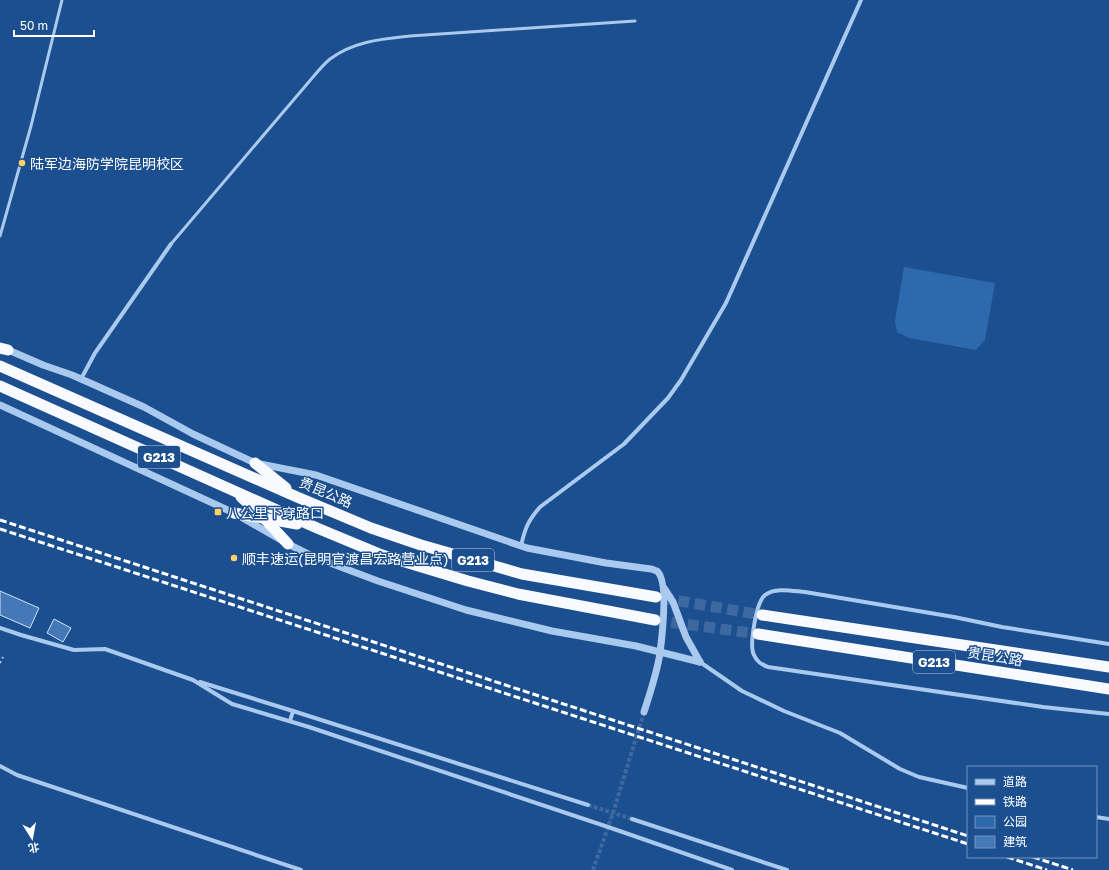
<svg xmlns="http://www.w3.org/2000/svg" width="1109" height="870" font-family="'Golos Text','Noto Sans SC',sans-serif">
<rect width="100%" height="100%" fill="#1b4f8f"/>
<polygon fill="#2e69ad" points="904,267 995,283 985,340 976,350 909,338 897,332 895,321"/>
<g fill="#4478b7" stroke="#cfe3fa">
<polygon points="0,591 39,608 30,628 0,615"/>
<polygon points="54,619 71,628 63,642 47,633"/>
</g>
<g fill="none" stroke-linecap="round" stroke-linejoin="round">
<g stroke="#3d69a0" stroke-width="4" stroke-dasharray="4 2" stroke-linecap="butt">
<polyline points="588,805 632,819"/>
<polyline points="593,870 613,813 644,712"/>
</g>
<g stroke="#3d69a0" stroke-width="11" stroke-dasharray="11 5.5" stroke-linecap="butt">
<polyline points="662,598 762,615"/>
<polyline points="655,620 758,634"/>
</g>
<polyline stroke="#a9c9ee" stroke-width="2" stroke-dasharray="2 3" stroke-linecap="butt" points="0,663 3,657"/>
<g stroke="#a9c9ee" stroke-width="3">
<polyline points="0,236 31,126 62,0"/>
<path d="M171,244L313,77C318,71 324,64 330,59C354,41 382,39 410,36L635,21"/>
</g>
<g stroke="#a9c9ee" stroke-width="4">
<polyline points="81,379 95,353 171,244"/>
<path d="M521,546C525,528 528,521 540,507L624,444L668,398L681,380L726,303L861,0"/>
<polyline points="0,628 21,635 74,650 105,649 193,680 232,704 309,727 611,828 732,870"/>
<path d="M1109,644L1002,627L954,617L805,592C793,591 775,587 765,595C756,602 749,646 754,655C757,662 761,664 768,667L1043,707L1109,714"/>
<polyline points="700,662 742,691 784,711 840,733 900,769 919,777 968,788"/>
<polyline points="200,682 293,711"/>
<polyline points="290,721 293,711 588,805"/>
<polyline points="0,766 17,775 301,870"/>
<polyline points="1096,817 1109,819"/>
<polyline points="632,819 787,870"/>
</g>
<g stroke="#a9c9ee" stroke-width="7">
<path d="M6,349L43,365L72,375L144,407L193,434L255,463L316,475L527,548L606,563L651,569C652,569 656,571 657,571C669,581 662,637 660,653C657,673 650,693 644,712"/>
<polyline points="0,405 234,513 288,544 314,557 378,581 466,610 552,631 636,646 700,662"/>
<polyline points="664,588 673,602 686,637 700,662"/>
</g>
<g stroke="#f8faff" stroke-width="11">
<polyline points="0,348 8,350"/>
<polyline points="0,366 297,497 371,528 421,545 522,574 656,597"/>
<polyline points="0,386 317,528 382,555 468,581 518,594 655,620"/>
<polyline points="255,463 286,488"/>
<polyline points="241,497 263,517 288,544"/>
<polyline points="234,513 297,524"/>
<polyline points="762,615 1109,667"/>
<polyline points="758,634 1109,689"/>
</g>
<g stroke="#fff" stroke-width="3" stroke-dasharray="7 3" stroke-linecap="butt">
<polyline points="0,520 968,836"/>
<polyline points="0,529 968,844"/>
<polyline points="1007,857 1047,870"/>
<polyline points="1033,857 1073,870"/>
</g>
</g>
<g fill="#ffd166" stroke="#1b4f8f" stroke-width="1.5">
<circle cx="22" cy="163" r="4"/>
<rect x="214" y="508" width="8" height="8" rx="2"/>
<circle cx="234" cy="558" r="4"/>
</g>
<g text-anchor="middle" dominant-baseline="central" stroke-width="3" stroke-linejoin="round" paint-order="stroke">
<g fill="#1b4f8f" stroke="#bbcadd" stroke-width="1">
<rect x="138" y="446" width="42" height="22" rx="3"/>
<rect x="452" y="549" width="42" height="22" rx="3"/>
<rect x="913" y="651" width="42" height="22" rx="3"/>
</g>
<g font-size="13" font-weight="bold" fill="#fff">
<text x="159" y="457">G213</text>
<text x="473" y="560">G213</text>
<text x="934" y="662">G213</text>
</g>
<g font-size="14" fill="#fff" stroke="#1b4f8f" text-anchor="start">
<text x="30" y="163">陆军边海防学院昆明校区</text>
<text x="226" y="512">八公里下穿路口</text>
<text x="242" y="558">顺丰速运(昆明官渡昌宏路营业点)</text>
</g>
<g font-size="14" fill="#fff" stroke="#1b4f8f">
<text transform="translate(326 492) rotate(23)">贵昆公路</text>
<text transform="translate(995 656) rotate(9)">贵昆公路</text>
</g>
</g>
<rect x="967" y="766" width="130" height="92" fill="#1b4f8f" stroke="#7695bc"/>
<rect x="975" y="779" width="20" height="6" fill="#a9c9ee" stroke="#7695bc"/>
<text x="1003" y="786" font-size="12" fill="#ffffff">道路</text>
<rect x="975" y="799" width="20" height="6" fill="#ffffff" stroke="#7695bc"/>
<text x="1003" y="806" font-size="12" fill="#ffffff">铁路</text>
<rect x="975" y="816" width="20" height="12" fill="#2e69ad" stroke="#7695bc"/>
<text x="1003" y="826" font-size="12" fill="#ffffff">公园</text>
<rect x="975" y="836" width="20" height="12" fill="#4478b7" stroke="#7695bc"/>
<text x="1003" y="846" font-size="12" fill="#ffffff">建筑</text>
<g transform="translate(32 838) rotate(169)" stroke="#1b4f8f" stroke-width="3" paint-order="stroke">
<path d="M0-3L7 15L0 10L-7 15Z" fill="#ffffff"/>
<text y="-6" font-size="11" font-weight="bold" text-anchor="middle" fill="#ffffff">北</text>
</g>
<path d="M14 30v6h80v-6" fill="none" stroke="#ffffff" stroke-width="2"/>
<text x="20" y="30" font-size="12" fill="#ffffff" stroke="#1b4f8f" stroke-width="3" paint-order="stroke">50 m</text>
</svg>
